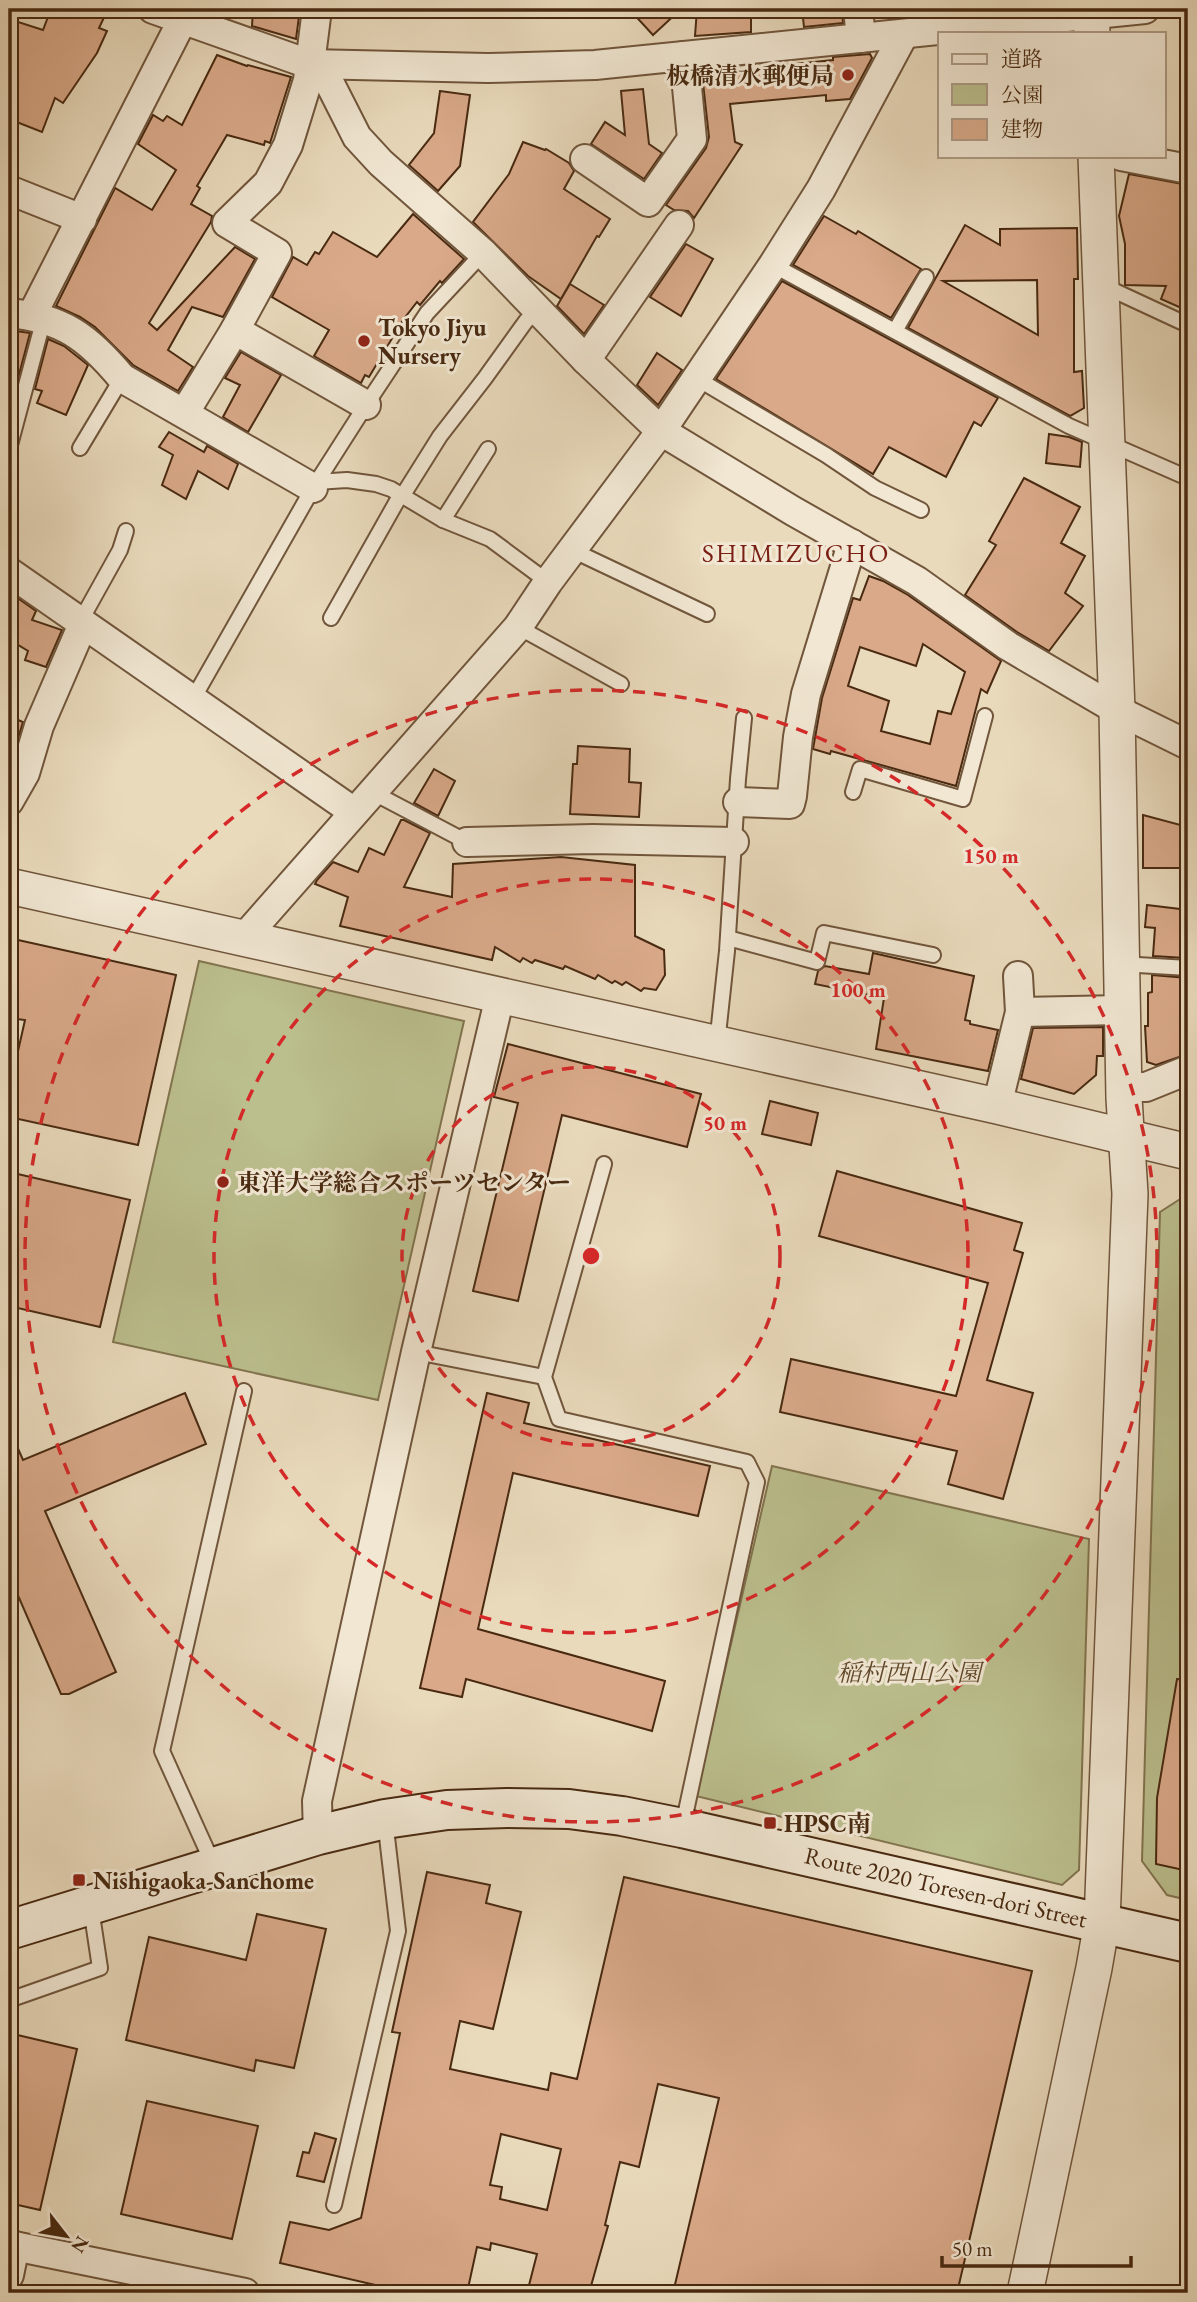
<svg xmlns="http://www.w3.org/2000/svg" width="1197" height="2302" font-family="'EB Garamond','Noto Serif JP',serif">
<rect width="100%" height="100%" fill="#e9dabc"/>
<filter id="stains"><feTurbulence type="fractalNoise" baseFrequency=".00286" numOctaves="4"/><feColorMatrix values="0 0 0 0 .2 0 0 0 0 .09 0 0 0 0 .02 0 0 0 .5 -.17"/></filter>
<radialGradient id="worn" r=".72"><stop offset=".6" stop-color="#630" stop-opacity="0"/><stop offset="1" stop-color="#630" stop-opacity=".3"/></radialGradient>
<g fill="#bbbe8d" stroke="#82744f" stroke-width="2">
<polygon points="199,961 464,1021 378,1400 113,1342"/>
<polygon points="1188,1194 1188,1900 1167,1895 1142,1861 1160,1212"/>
<polygon points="772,1466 1089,1539 1079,1870 1062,1885 696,1796"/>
</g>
<g fill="#d9a989" stroke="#492a11" stroke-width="2" fill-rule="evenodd">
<polygon points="51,9 108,9 99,28 107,31 97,53 63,103 55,98 42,132 9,119 9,19 43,30"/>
<polygon points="253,9 300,9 296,39 252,26"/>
<polygon points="629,9 681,9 653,35"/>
<polygon points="697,9 751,9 751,32 695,36"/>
<polygon points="802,9 842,9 843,23 804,27"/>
<polygon points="870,54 872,58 850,99 826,101 826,95 730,104 735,142 742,145 694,218 688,211 674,210 666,205 706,148 709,137 702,74 833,60 833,57"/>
<polygon points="217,55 247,66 248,65 291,77 270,143 265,141 264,145 227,135 197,186 200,188 191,204 212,216 211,222 149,323 157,330 235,247 255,259 223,317 192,307 168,350 193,367 178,391 133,365 95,327 80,317 56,306 115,188 152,210 176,170 138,144 153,115 163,121 167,116 182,125"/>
<polygon points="643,89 649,144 662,153 644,179 591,144 605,122 625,135 621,91"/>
<polygon points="440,91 470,95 460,166 438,191 409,165 434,133"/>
<polygon points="523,142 545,150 546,149 569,163 574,171 564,189 610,219 599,237 597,236 561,299 528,276 473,222 509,174"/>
<polygon points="1129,174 1188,185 1188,311 1161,299 1166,286 1125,285 1125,244 1119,216"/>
<polygon points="413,214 464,259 442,283 440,281 420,305 417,302 403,320 369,377 365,375 361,383 314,356 329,330 272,297 293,257 307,265 315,252 319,254 333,232 377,257"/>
<polygon points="824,216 856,234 858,231 921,269 891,318 793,265"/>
<path d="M965,225L1000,245V229L1077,228L1078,279H1074V372L1082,371L1084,408L1070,416L908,328ZM1037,280L1038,335L943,281Z"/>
<polygon points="686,244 713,259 681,316 650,297"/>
<polygon points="782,281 998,398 981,426 974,422 946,477 889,447 873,474 716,379"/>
<polygon points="570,284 604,305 584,334 557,306"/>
<polygon points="9,330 30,333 16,386 9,384"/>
<polygon points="48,339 64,346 88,365 66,415 37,403 42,391 35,389"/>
<polygon points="241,352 281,375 248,432 223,417 240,385 225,378"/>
<polygon points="657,353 682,370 658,405 637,385"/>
<polygon points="169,432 204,452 207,446 238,464 228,489 198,471 186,499 162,485 173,455 159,447"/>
<polygon points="1049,434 1069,437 1082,442 1080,467 1046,463"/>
<polygon points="1024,478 1080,507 1061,543 1085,556 1065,593 1083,606 1049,651 1017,632 965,595 996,545 989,541"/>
<path d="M869,576L883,581L908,595L1001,661L987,693L981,689L956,786L831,751L830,754L813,749L822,698L853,598L860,600ZM923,644L965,672L951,714L938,711L930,744L881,731L889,701L848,686L860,647L916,666Z"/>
<polygon points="9,592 36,611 32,620 62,630 46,667 25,660 28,651 18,645 9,661"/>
<polygon points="9,716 23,722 9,768"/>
<polygon points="578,746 630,749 629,782 641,783 639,817 570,814 573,764 577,764"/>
<polygon points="434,769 455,781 438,816 414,803"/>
<polygon points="1143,815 1188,827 1188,868 1143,868"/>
<polygon points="401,820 404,820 430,833 404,887 452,897 453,864 561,857 635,865 635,936 664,950 665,975 656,990 644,988 641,991 626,982 622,985 615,981 612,983 598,975 595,979 565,966 563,969 535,960 532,963 523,958 520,962 495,947 492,960 340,926 348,897 315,884 317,880 333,862 358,872 369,848 384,855"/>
<polygon points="1147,905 1188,910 1185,958 1153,956 1155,928 1145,927"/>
<polygon points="9,938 176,975 138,1145 9,1117 9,1091 25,1020 9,1018"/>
<polygon points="873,953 974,976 965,1020 970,1021 970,1024 998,1030 988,1071 876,1049 884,998 815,984 818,971 825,966 869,974"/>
<polygon points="1152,975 1188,978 1188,1054 1156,1065 1147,1062 1145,1026 1148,1026 1148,993 1152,992"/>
<polygon points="1103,1027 1103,1056 1097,1056 1096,1075 1074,1094 1021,1079 1033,1028"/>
<polygon points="508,1044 701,1094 687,1147 562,1115 518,1301 473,1291 518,1103 494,1097"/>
<polygon points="770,1101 818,1113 811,1145 762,1134"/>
<polygon points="837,1171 1022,1223 1014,1250 1023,1253 987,1380 1033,1393 1003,1499 948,1484 957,1451 780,1412 791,1359 956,1396 988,1283 819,1236"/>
<polygon points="9,1172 130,1200 100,1327 9,1306"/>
<polygon points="185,1393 206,1444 45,1511 116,1672 69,1694 61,1694 9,1575 9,1428 23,1460"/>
<polygon points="487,1393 529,1403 524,1423 710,1466 698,1516 513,1473 478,1629 665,1681 652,1731 466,1679 462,1697 420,1688"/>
<polygon points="1177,1679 1188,1680 1188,1871 1156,1864 1157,1798"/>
<path d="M427,1872L490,1885L486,1903L521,1912L493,2029L460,2021L450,2069L548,2090L551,2073L577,2079L624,1877L1032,1971L957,2293H673L719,2098L658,2084L639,2167L620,2162L605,2225L608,2226L589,2293H527L537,2254L491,2243L490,2250L477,2247L467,2293H410L280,2263L290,2222L329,2230L361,2218L400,2033L392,2032ZM501,2134L561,2149L547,2210L500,2199L502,2187L490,2185Z"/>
<polygon points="257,1914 326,1929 294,2068 256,2060 254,2071 126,2040 149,1937 246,1960"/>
<polygon points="9,2033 77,2049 40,2210 9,2203"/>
<polygon points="147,2101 258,2126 232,2239 121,2214"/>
<polygon points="315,2133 336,2139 324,2182 297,2176 303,2152 309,2153"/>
</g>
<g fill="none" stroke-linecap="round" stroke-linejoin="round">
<defs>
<g id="service">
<polyline points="773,265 1069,426 1188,478"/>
<polyline points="1104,286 1188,325"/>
<polyline points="895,331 926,277"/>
<polyline points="696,378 826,455 875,488 921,510"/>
<polyline points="80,448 122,378"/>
<polyline points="9,449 44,318"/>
<polyline points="316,482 347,480 376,484 391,489 443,520 490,539 548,582"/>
<polyline points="403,495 440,436 485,378 526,321 538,310"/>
<polyline points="443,520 488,449"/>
<polyline points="572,550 707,614"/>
<polyline points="331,618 401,494"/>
<polyline points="80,622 120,550 126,531"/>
<polyline points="518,627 621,684"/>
<polyline points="193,699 313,488 366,405 427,313 483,253"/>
<polyline points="372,792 467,842"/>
<polyline points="853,792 860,769 963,799 985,716"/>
<polyline points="728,938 817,962 824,933 933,955"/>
<polyline points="1121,964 1188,968"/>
<polyline points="717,1044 727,951 738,779 744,718"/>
<polyline points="604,1164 544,1377 559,1419 747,1462 757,1482 683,1825"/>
<polyline points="416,1352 544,1377"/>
<polyline points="213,1864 162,1751 244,1391"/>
<polyline points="9,2000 100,1968 91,1908"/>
<polyline points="334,2205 398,1931 385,1820"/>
</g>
<g id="minor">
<polyline points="153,9 309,64 488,68 595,65 1145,9"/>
<polyline points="858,9 861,38"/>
<polyline points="309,64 325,74 357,137 381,163 483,253 586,360 661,431 793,511 917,581 1008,646 1117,710 1188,745"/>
<polyline points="1121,156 1188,169"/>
<polyline points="585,159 648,202 692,139 684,56"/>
<polyline points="9,190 82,219"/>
<path d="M9,313C62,318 88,337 122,378L313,488"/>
<polyline points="32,315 183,19"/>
<polyline points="235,330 366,405"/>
<polyline points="586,360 679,225"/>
<polyline points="185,412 235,330 277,253 227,223 268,183 288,145 308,80 317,9"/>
<polyline points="9,572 354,812"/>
<polyline points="9,801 25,773 39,726 83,624"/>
<polyline points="738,802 790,804 792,796 798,737 806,694 852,544"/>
<polyline points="467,842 593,839 734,842"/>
<polyline points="243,939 518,627 548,582 661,431 773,265 821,189 904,34"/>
<polyline points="1020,1012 1122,1010"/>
<polyline points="1124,1087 1146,1087 1188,1070"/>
<polyline points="997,1106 1020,1012 1018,976"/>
<polyline points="318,1835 317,1801 416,1352 500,996"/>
<polyline points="9,2245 245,2293"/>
<polyline points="9,2275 15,2246"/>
</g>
<g id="tertiary">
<polyline points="1091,9 1092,33"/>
<polyline points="9,886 997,1106 1188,1152"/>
<polyline points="1025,2293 1094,1968 1102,1922 1130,1194 1124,1098 1117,710 1096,156"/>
</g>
<polyline id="secondary" points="9,1930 318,1835 385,1819 447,1810 507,1808 569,1809 622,1816 682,1828 1188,1943"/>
</defs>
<use href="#service" stroke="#71563c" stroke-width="18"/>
<use href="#minor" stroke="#71563c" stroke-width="32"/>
<use href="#tertiary" stroke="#71563c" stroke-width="38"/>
<use href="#secondary" stroke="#492a11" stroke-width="42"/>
<use href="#service" stroke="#f1e7d3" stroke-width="14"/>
<use href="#minor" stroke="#f1e7d3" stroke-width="28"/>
<use href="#tertiary" stroke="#f1e7d3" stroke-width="35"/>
<use href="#secondary" stroke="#f1e7d3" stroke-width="38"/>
</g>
<g fill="none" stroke="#d62828" stroke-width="3.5" stroke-dasharray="12 9">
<circle cx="591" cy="1256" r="189"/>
<circle cx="591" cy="1256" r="377"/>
<circle cx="591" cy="1256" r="566"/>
</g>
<g fill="#8f2418" stroke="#f1e7d3" stroke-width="2.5">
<circle cx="848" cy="75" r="7"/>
<circle cx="364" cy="341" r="7"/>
<circle cx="223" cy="1182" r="7"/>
<rect x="763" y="1816" width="14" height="14" rx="3.5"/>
<rect x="72" y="1873" width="14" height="14" rx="3.5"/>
</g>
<g text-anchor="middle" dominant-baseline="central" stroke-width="6" stroke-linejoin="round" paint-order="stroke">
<g font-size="24" font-weight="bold" fill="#492a11" stroke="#f1e7d3" text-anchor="start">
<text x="834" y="75" text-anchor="end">板橋清水郵便局</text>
<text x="378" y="327">Tokyo Jiyu<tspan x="378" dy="28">Nursery</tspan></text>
<text x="237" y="1182">東洋大学総合スポーツセンター</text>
<text x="784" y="1823">HPSC南</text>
<text x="93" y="1880">Nishigaoka-Sanchome</text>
</g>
<g font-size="24" font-style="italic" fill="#60482a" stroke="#f1e7d3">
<text x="909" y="1672">稲村西山公園</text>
</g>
<g font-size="24" fill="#492a11" stroke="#f1e7d3">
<text transform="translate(946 1887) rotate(13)">Route 2020 Toresen-dori Street</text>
</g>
<g font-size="26" letter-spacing="2" fill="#7a1f14" stroke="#f1e7d3">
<text x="796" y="553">SHIMIZUCHO</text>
</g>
</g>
<circle cx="591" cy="1256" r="10" fill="#d62828" stroke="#f1e7d3" stroke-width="3.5"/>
<g font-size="21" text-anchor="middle" font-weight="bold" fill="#d62828" stroke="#f1e7d3" stroke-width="6" stroke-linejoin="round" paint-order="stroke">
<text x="991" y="863">150 m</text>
<text x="858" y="997">100 m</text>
<text x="725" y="1130">50 m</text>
</g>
<rect width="1197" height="2302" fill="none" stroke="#e9dabc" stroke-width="35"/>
<rect x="10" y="10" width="1176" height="2281" fill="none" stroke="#492a11" stroke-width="3.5"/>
<rect x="18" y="18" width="1162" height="2267" fill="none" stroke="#492a11" stroke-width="2"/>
<rect x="938" y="32" width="228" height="126" fill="#f1e7d3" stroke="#ae9b85" stroke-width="2"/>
<rect x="952" y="54" width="35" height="10" fill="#f1e7d3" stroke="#ae9b85" stroke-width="2"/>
<text x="1001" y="66" font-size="21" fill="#492a11">道路</text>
<rect x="952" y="84" width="35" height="21" fill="#bbbe8d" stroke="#ae9b85" stroke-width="2"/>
<text x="1001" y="102" font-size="21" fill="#492a11">公園</text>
<rect x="952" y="119" width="35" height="21" fill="#d9a989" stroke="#ae9b85" stroke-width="2"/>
<text x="1001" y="136" font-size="21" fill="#492a11">建物</text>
<g transform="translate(66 2236) rotate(121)" stroke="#f1e7d3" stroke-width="5" paint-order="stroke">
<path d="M0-5L12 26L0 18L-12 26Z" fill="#492a11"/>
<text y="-10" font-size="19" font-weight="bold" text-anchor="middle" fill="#492a11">N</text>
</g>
<path d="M942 2256v10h189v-10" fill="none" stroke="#492a11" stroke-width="3.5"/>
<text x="952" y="2256" font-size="21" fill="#492a11" stroke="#f1e7d3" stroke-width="5" paint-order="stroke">50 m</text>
<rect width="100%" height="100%" filter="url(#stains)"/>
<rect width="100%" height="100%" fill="url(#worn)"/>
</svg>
